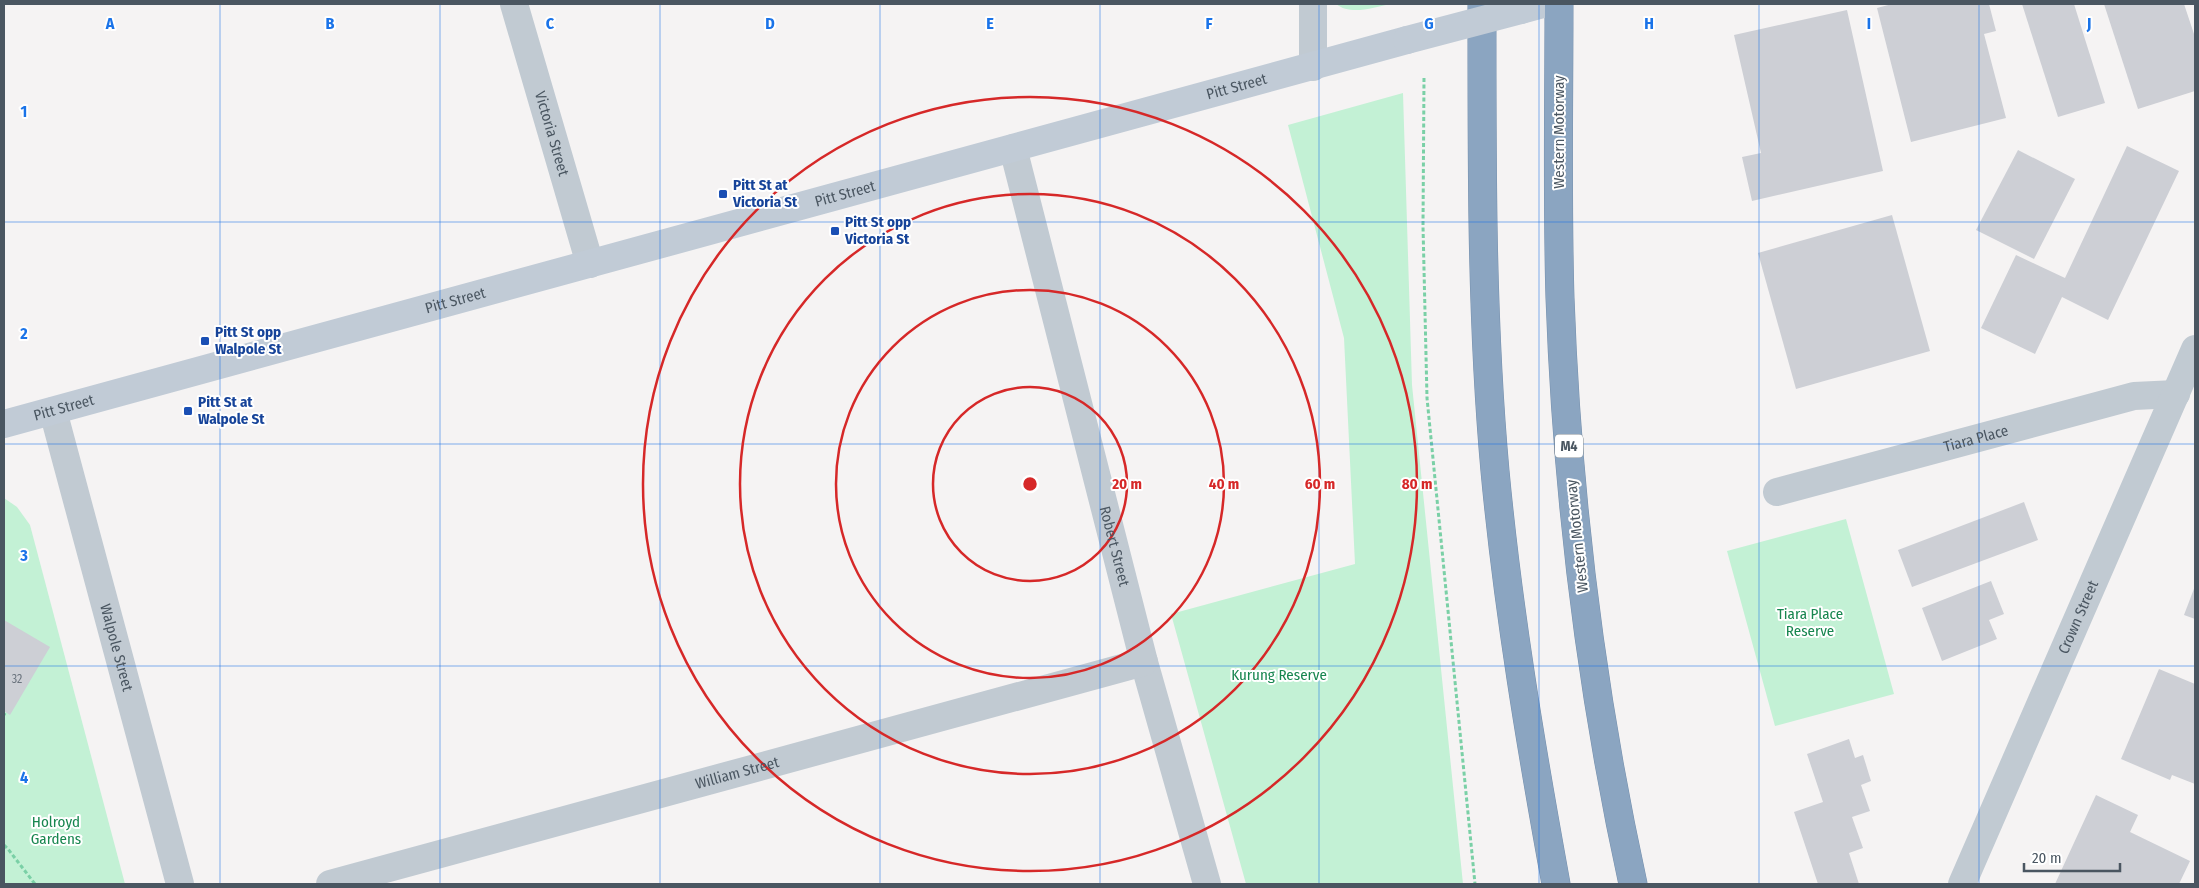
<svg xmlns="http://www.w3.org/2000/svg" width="2199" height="888" font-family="'Fira Sans Condensed',sans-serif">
<rect width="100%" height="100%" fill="#f5f3f3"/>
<g fill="#c3f1d5">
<path d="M1336,4H1391C1374,7 1351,16 1336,4Z"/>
<polygon points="1403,93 1412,385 1463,884 1246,884 1171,614 1355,564 1344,338 1288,125"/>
<polygon points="4,498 17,507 30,525 125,884 4,884"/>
<polygon points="1846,519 1894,694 1775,726 1727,551"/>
</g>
<g fill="#cdcfd5">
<polygon points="1892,4 1989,4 1996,31 1984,34 2006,118 1911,142 1877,8"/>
<polygon points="2022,4 2074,4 2105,103 2058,117"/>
<polygon points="2104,4 2184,4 2195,37 2195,91 2138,109"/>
<polygon points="1847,10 1883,171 1752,201 1742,157 1761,153 1734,35"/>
<polygon points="2127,146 2179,171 2108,320 2062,297 2035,354 1981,328 2016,255 2065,278"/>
<polygon points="2018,150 2075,179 2034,259 1976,230"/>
<polygon points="1892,215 1930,351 1796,389 1758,253"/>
<polygon points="2024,502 2038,540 1912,587 1898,550"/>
<polygon points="1991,581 2004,614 1989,620 1997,639 1942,661 1922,608"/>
<polygon points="2195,586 2195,619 2184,615"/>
<polygon points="4,620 50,647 10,715 4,711"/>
<polygon points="2159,669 2195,684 2195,784 2172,775 2170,780 2121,759"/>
<polygon points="1849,739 1855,758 1863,755 1871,781 1861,785 1870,811 1852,817 1863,848 1849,853 1859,884 1818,884 1794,812 1823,802 1807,754"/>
<polygon points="2096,795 2138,815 2130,832 2190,861 2179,884 2055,884"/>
</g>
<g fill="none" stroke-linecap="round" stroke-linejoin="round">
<defs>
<g id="motorway">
<path d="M1482,4C1482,159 1481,316 1495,471C1508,610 1531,747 1556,884"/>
<path d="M1559,4C1559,102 1557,200 1560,298C1567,495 1591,692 1633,884"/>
</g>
</defs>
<use href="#motorway" stroke="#7690ad" stroke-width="29"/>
<g stroke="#7ad0a6" stroke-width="3" stroke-dasharray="4 2.5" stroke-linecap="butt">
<polyline points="1424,78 1423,226 1427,398 1475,884"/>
<polyline points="4,715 5,713"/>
<polyline points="4,845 8,849 35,884"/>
</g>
<g stroke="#c1cad2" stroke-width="28">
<path id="s1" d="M514,4L590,264"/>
<polyline points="1313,4 1313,67"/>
<path id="s2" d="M1013,148L1144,662L1207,884"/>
<path id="s3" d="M1777,492L2134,396L2176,394"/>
<path id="s4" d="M330,884L1144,662"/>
<path id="s5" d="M1962,884L2195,349"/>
</g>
<path stroke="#c1cad2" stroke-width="28" id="s6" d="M53,411L180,884"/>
<g stroke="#c1cbd6" stroke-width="28">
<polyline points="1521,10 1543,4"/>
<path id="s7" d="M4,424L1407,40"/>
</g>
<use href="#motorway" stroke="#8ba5c1" stroke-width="28"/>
<polyline stroke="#c1cbd6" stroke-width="28" points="1407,40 1521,10"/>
</g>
<path fill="none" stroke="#1a73e8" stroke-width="1" stroke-opacity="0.55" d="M220,4V884M440,4V884M660,4V884M880,4V884M1100,4V884M1319,4V884M1539,4V884M1759,4V884M1979,4V884M4,222H2195M4,444H2195M4,666H2195"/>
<g fill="none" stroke="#d62828" stroke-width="2.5">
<circle cx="1030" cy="484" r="97"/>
<circle cx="1030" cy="484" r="194"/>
<circle cx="1030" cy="484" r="290"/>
<circle cx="1030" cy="484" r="387"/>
</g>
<g fill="#1a4fb4" stroke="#fff" stroke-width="2">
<rect x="718" y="189" width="10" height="10" rx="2.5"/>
<rect x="830" y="226" width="10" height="10" rx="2.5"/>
<rect x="200" y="336" width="10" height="10" rx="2.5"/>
<rect x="183" y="406" width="10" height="10" rx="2.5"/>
</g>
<g text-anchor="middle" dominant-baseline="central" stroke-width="4" stroke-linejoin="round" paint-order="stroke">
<g font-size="12" fill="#6b747e">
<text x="17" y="679">32</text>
</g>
<rect fill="#fff" stroke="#808990" stroke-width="1" x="1555" y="434.5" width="28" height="23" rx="4"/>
<g font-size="14" font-weight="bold" fill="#4a5661">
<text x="1569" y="446">M4</text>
</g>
<g font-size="15" fill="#4a5661" stroke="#fff">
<text stroke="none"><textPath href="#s7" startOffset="1278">Pitt Street</textPath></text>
<text transform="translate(1559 132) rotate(-90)">Western Motorway</text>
<text stroke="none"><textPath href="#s1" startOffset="135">Victoria Street</textPath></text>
<text stroke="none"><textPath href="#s7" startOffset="872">Pitt Street</textPath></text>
<text stroke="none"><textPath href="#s7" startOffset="468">Pitt Street</textPath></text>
<text stroke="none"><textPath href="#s7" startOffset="62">Pitt Street</textPath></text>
<text stroke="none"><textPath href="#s3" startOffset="206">Tiara Place</textPath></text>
<text transform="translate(1577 536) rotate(-96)">Western Motorway</text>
<text stroke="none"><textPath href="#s2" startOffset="411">Robert Street</textPath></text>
<text stroke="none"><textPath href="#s5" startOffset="291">Crown Street</textPath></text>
<text stroke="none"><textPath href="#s6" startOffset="245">Walpole Street</textPath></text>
<text stroke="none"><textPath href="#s4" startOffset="422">William Street</textPath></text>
</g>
<g font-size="15" font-weight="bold" fill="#164399" stroke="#fff" text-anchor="start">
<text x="733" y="185">Pitt St at<tspan x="733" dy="17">Victoria St</tspan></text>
<text x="845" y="222">Pitt St opp<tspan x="845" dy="17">Victoria St</tspan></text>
<text x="215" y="332">Pitt St opp<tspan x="215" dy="17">Walpole St</tspan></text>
<text x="198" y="402">Pitt St at<tspan x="198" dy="17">Walpole St</tspan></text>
</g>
<g font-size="15" fill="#17864f" stroke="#fff">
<text x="1810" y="614">Tiara Place<tspan x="1810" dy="17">Reserve</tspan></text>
<text x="1279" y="675">Kurung Reserve</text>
<text x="56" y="822">Holroyd<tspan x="56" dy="17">Gardens</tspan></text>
</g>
</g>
<g font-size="16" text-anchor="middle" font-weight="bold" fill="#1a73e8" stroke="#fff" stroke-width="4" stroke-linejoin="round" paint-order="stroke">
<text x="110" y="29">A</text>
<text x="330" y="29">B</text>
<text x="550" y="29">C</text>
<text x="770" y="29">D</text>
<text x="990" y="29">E</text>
<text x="1209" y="29">F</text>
<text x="1429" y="29">G</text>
<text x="1649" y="29">H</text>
<text x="1869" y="29">I</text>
<text x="2089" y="29">J</text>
<text x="24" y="117">1</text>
<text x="24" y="339">2</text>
<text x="24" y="561">3</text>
<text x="24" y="783">4</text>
</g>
<circle cx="1030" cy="484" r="8" fill="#d62828" stroke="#fff" stroke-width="2.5"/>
<g font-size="15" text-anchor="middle" font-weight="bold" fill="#d62828" stroke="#fff" stroke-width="4" stroke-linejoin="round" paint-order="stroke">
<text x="1127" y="489">20 m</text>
<text x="1224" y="489">40 m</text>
<text x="1320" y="489">60 m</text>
<text x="1417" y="489">80 m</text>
</g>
<rect width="2199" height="888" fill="none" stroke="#4a5661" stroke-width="10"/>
<path d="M2024 863v8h96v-8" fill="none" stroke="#4a5661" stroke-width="2.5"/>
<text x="2032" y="863" font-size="15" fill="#4a5661" stroke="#ffffff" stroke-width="4" paint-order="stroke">20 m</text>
</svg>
